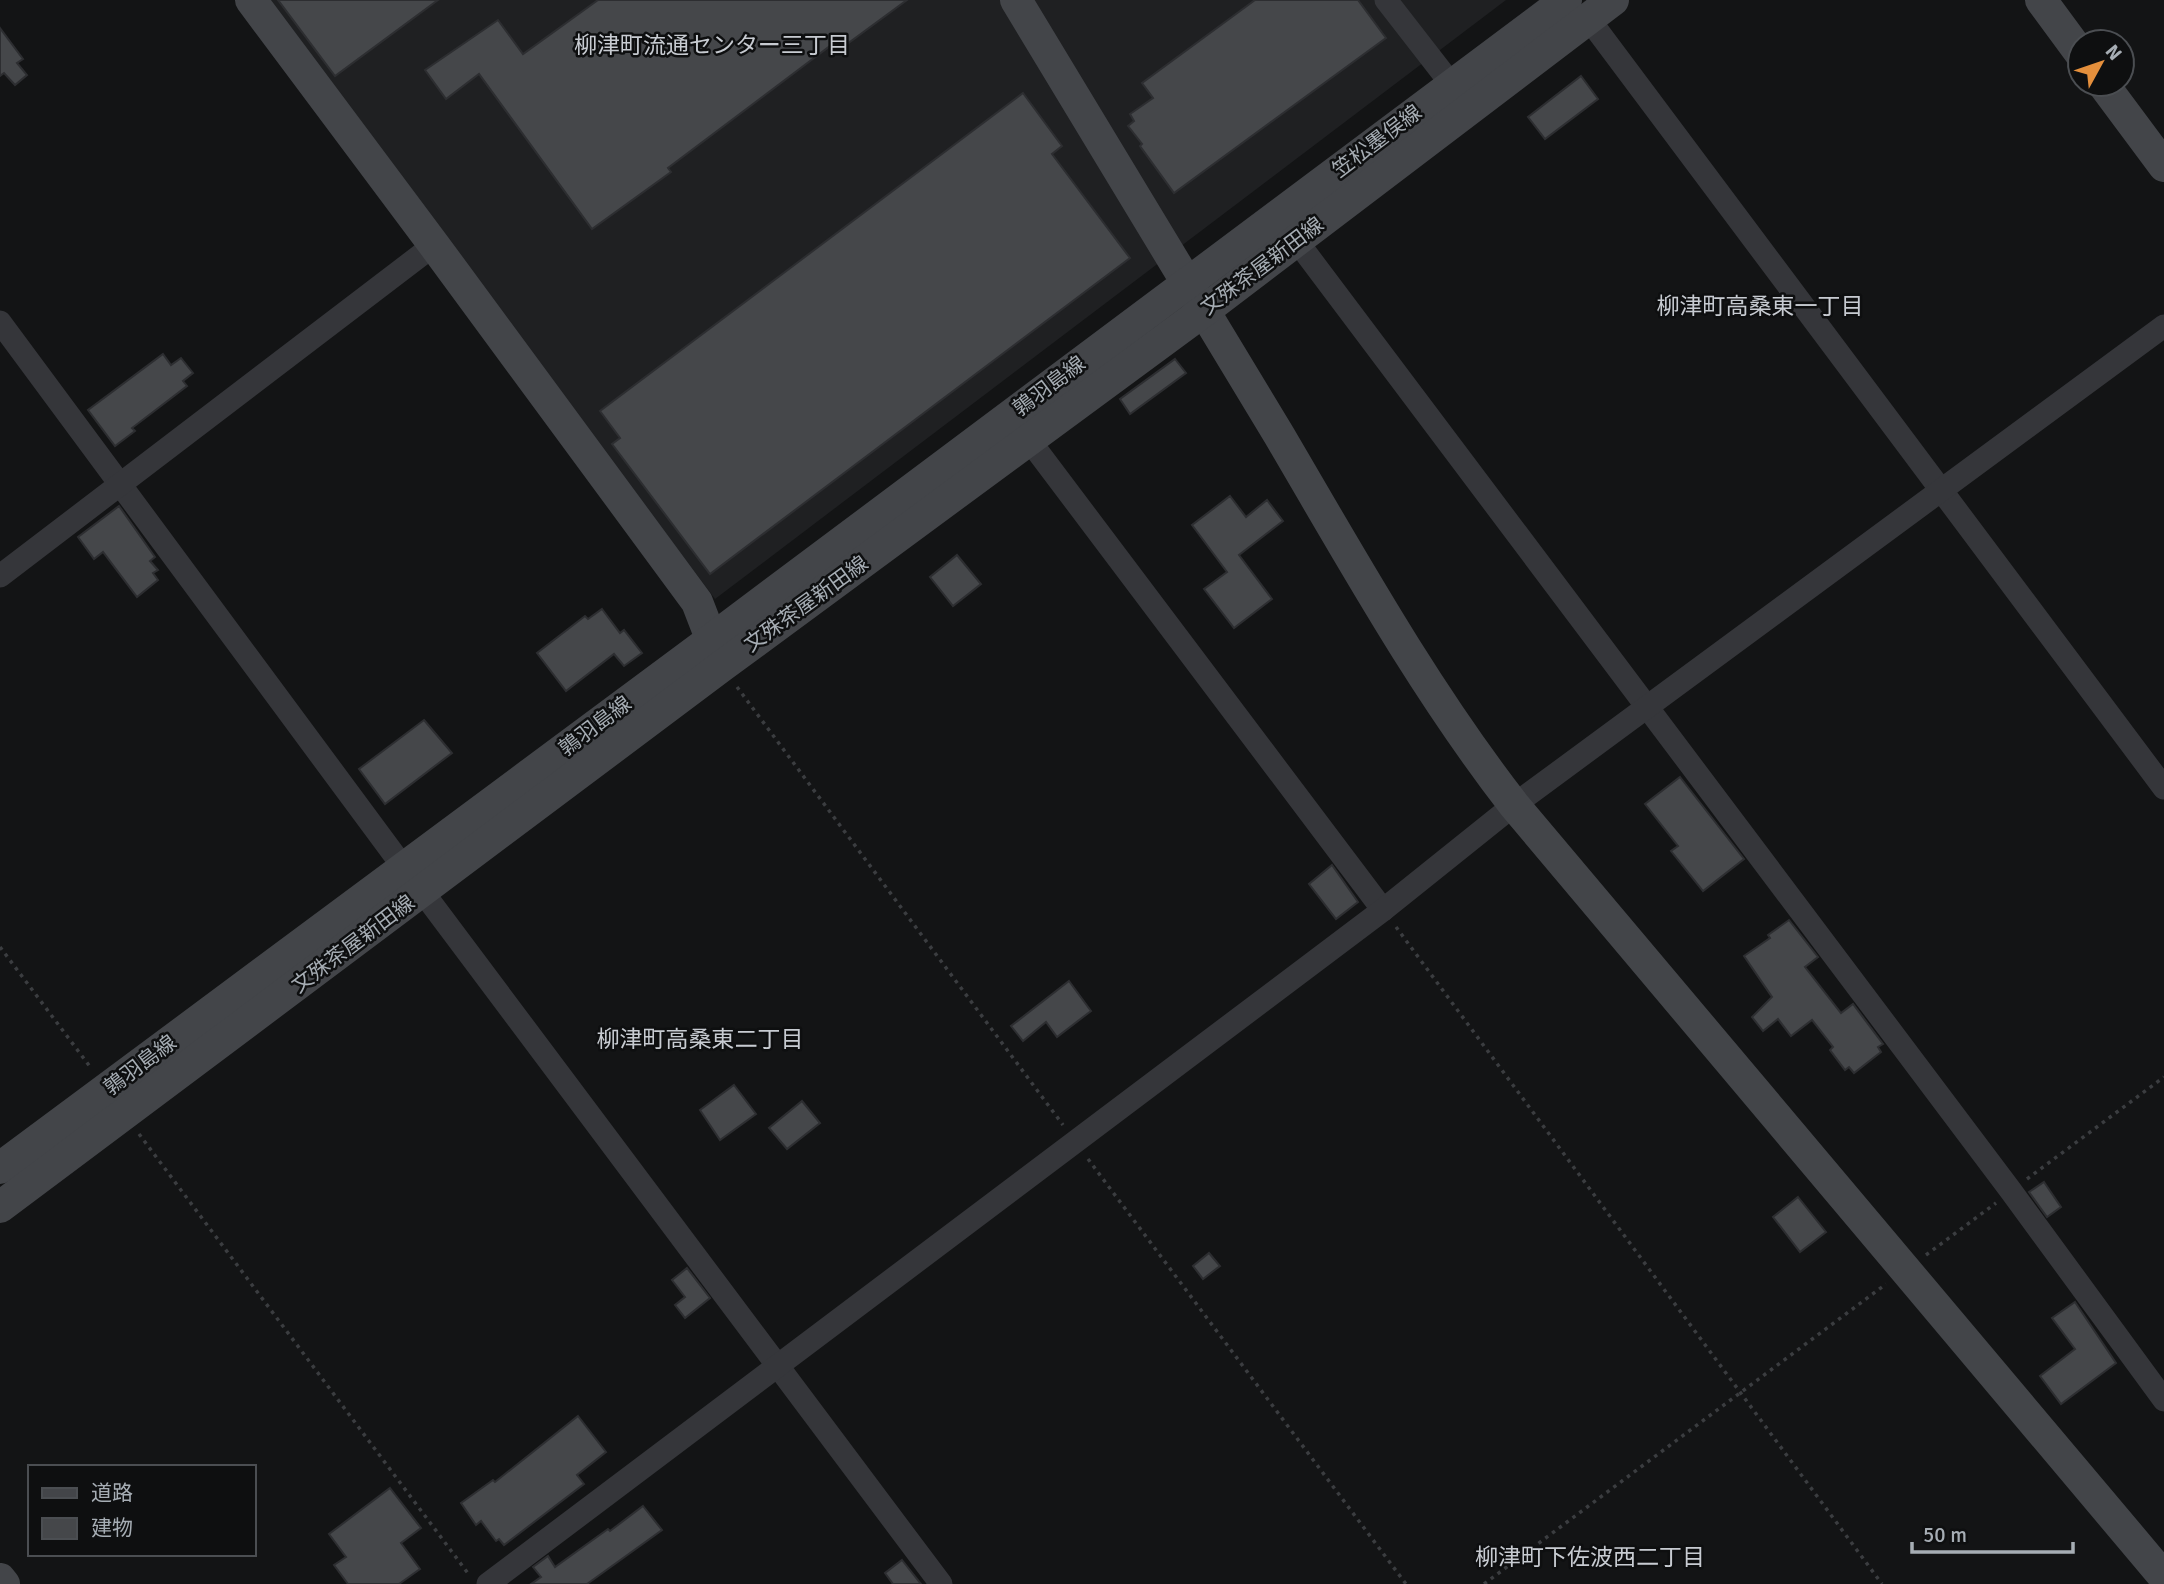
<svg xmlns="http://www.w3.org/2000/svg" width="2164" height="1584" font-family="Signika,'Noto Sans JP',sans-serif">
<rect width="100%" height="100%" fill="#131415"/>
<polygon fill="#1f2022" points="264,0 1506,0 715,599"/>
<g fill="#45474a" stroke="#2d2e31" stroke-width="2">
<polygon points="278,0 438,0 335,76"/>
<polygon points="598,0 907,0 843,47 838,40 668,168 671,172 592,229 479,74 446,99 425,70 498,20 523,54"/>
<polygon points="1255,0 1358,0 1386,38 1174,193 1140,146 1142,144 1128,126 1134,121 1130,114 1153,98 1142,83"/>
<polygon points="0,28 23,59 17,63 27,75 15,85 4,73 0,76"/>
<polygon points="1581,76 1598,99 1545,139 1528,117"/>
<polygon points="1023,93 1062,146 1052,154 1130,258 710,574 612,444 620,438 600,411"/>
<polygon points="163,354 171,365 181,358 193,373 183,381 187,386 132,428 135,431 115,446 88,410"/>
<polygon points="1175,359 1186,373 1130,414 1120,399"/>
<polygon points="1230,496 1246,517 1267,500 1283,521 1239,555 1272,599 1234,628 1204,589 1227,572 1192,525"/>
<polygon points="119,506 155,557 150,561 158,570 153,573 158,580 137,597 103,552 94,559 78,537"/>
<polygon points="957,555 981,584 953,606 930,577"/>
<polygon points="602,609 620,633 624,630 642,653 624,666 614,654 566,691 537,653 585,616 588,619"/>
<polygon points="424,720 452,753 385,804 359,769"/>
<polygon points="1680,777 1744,859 1703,891 1671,851 1678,846 1645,804"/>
<polygon points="1332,865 1358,902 1336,919 1309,884"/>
<polygon points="1789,920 1818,957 1805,967 1841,1013 1853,1004 1883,1044 1878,1047 1881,1052 1854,1073 1849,1067 1845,1070 1830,1050 1833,1047 1812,1020 1791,1036 1778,1019 1763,1031 1752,1017 1772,997 1744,956 1770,938 1768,935"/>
<polygon points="1069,981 1091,1011 1057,1037 1046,1022 1023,1041 1011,1026"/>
<polygon points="734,1085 756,1114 720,1140 700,1110"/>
<polygon points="802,1101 820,1123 787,1149 769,1128"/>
<polygon points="2044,1182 2061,1207 2047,1217 2029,1192"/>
<polygon points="1798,1197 1826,1232 1800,1252 1773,1217"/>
<polygon points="1209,1253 1220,1266 1203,1279 1193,1266"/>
<polygon points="687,1268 710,1298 685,1318 675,1305 685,1297 672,1280"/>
<polygon points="2075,1302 2116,1363 2061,1404 2040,1376 2075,1349 2052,1318"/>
<polygon points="578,1416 606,1452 577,1475 584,1484 504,1545 499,1539 496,1541 481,1521 476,1525 461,1503 493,1480 495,1482"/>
<polygon points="390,1488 421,1528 401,1543 420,1569 399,1584 348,1584 334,1565 346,1557 329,1534"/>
<polygon points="643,1506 662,1530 587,1584 531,1584 541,1577 533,1567 548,1556 555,1567 608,1529 610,1531"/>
<polygon points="902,1560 921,1584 893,1584 885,1573"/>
</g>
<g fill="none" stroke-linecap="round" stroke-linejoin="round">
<g stroke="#3b3d40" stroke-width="3.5" stroke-dasharray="3.5 5" stroke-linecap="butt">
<polyline points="737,687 1063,1125"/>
<polyline points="1396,927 1882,1584"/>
<polyline points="0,947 91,1068"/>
<polyline points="139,1134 470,1576"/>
<polyline points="1088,1159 1406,1584"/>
<polyline points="2027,1179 2164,1077"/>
<polyline points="1926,1255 1996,1203"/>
<polyline points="1484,1584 1886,1284"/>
</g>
<g stroke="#35363a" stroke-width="23">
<polyline points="1386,0 1452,85"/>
<polyline points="1588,18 2164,788"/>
<polyline points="1296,240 2011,1191 2164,1400"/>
<polyline points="0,322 404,868"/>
<polyline points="1029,440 1383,910"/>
<polyline points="0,576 434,245"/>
<polyline points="422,891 941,1584"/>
<polyline points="488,1584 1383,910 1514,805 2164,326"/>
</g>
<g stroke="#434549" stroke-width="32">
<polyline points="251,0 434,245 697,602 719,659"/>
<path d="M1016,0C1104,144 1192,289 1279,435C1353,561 1424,689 1514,805L2164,1577"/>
<polyline points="2041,0 2080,53"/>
<polyline points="2103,84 2164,166"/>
<polyline points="0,1168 712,639 1566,0"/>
<polyline points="0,1207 722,666 1205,310 1613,0"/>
<polyline points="0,1579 4,1584"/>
</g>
</g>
<g text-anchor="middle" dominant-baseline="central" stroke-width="5" stroke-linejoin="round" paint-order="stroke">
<g font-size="21" fill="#a6adb4" stroke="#0e0f10">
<text transform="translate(1377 141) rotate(-37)">笠松墨俣線</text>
<text transform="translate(1262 266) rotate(-37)">文殊茶屋新田線</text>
<text transform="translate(1049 386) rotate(-37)">鶉羽島線</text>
<text transform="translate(806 604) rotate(-36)">文殊茶屋新田線</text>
<text transform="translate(595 726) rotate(-37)">鶉羽島線</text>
<text transform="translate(353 944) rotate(-37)">文殊茶屋新田線</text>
<text transform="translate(140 1065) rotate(-37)">鶉羽島線</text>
</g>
<g font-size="23" fill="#c7cbd1" stroke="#0e0f10">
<text x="712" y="45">柳津町流通センター三丁目</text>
<text x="1760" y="306">柳津町高桑東一丁目</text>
<text x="700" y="1039">柳津町高桑東二丁目</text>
<text x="1590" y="1557">柳津町下佐波西二丁目</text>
</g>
</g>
<rect x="28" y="1465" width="228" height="91" fill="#0e0f10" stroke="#4b4e52" stroke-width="2"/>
<rect x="42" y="1488" width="35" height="10" fill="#434549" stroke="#4b4e52" stroke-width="2"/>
<text x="91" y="1500" font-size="21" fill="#a6adb4">道路</text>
<rect x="42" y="1518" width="35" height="21" fill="#45474a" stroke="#4b4e52" stroke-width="2"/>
<text x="91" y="1535" font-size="21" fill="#a6adb4">建物</text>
<g transform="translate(2101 63) rotate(50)"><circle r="33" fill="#0e0f10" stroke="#4b4e52" stroke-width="2"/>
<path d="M0-5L12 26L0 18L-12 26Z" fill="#e48f3c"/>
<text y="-10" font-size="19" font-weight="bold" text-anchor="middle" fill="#a6adb4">N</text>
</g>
<path d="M1912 1542v10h161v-10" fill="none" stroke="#a6adb4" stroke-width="3.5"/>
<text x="1923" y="1542" font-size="21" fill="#a6adb4" stroke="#0e0f10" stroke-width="5" paint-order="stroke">50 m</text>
</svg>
